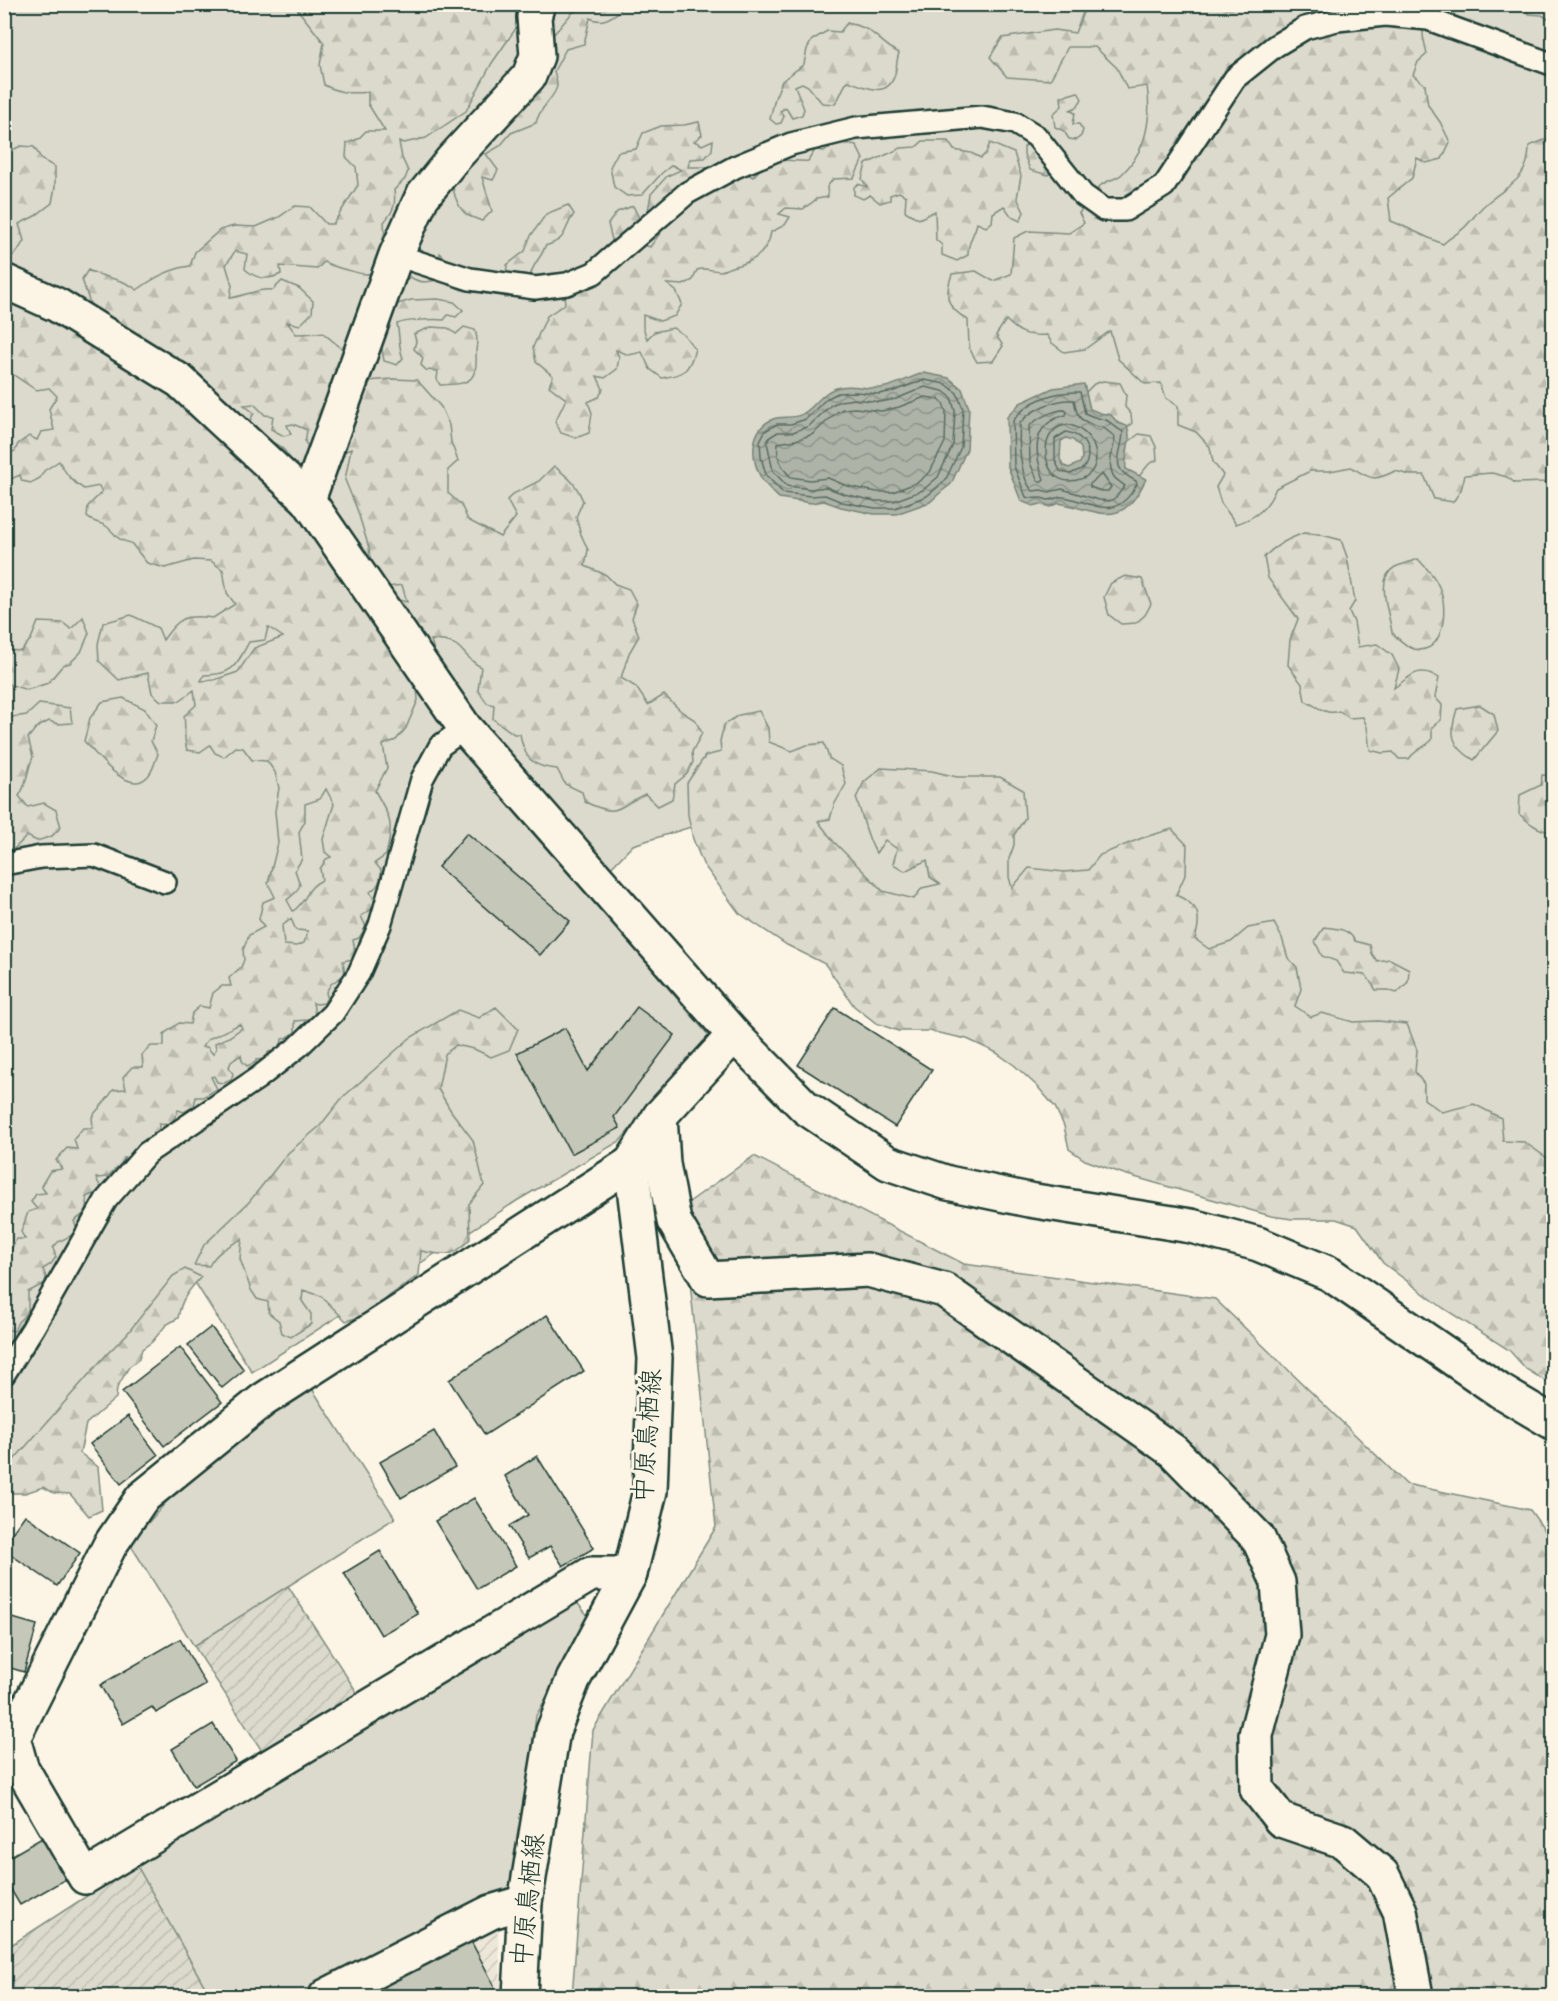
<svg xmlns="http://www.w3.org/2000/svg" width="1558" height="2001" font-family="'Indie Flower','Klee One',sans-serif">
<defs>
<pattern id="industrial-furrows" width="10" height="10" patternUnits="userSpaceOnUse" patternTransform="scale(1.5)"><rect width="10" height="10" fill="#ece7d8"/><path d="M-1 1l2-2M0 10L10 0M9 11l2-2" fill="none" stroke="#cac7ba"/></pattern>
<pattern id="forest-firs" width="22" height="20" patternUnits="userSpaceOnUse" patternTransform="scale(1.5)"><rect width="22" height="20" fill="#dcdacc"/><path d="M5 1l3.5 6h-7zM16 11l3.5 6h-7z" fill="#bcbcb0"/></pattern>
<pattern id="garden-furrows" width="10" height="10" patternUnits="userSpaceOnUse" patternTransform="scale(1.5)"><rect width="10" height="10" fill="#dcdacc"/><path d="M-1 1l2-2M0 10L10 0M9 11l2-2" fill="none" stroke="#bcbcb0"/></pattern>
<pattern id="water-waves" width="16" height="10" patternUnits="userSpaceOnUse" patternTransform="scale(1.5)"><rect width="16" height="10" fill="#aeb3a7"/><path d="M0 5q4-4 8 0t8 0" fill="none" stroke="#8d9389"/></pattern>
</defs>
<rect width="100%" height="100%" fill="#fcf5e5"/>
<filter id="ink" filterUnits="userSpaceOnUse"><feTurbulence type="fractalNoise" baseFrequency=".0167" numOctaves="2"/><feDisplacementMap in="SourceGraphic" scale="12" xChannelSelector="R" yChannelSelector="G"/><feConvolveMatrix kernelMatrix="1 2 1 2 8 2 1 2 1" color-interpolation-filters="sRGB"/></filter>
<g filter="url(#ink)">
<polygon fill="url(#industrial-furrows)" points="497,1921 502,1996 347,1996"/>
<g fill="#dcdacc" stroke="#7e8c80" stroke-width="1.5">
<polygon points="5,5 1553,5 1553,1272 723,817 633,845 587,893 710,1037 620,1141 518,1200 252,1372 191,1276 5,1481"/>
<polygon points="309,1384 395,1518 194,1646 130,1544 167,1501"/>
<polygon points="573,1598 590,1618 536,1716 515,1885 298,1996 210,1996 136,1864"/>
</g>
<g fill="url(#forest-firs)" stroke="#7e8c80" stroke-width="1.5" fill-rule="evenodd">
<path d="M294,5H524L519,24L492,63L466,111L426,138L404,143L399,142L402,158L408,171L405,179L394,190C396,204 394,211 384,222L386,257C370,278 371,276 347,270C339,268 332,266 324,262L317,269L280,266L281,274C267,281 256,279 245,269L247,254L235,251L226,265L232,285L230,298C245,296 257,288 273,290L282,281L299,288L313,301L312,313L300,325L287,322L296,334L323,333L346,352L324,410L319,417H327L367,381L393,379L417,380L441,407L449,425L451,442L458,461L448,470V493L461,505L468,520L500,537L516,517L507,500L513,494L539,481L554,466C569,478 576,483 583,501L576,517L580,532L588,550L585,566L606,575L615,584L629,589L637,604L632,618L639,636L629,653L621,678L636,687L648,705L664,695L682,712L695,720L702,733L692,752L693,762L687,774L675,784L672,799L658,806L645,794C615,808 620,818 585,802L582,792L565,784L557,769C532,767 524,758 520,734H514L493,719L494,705L487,703L478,690L481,667C457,654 468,641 431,640L434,651L427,659L417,685L418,700L406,728L396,740L383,745L387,768L375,791C391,818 394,824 386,855L375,863L381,870C381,880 379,886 370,892L375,901L372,909L361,916L366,927L359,938L353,940L355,951L352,959L343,961L345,974L331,984L326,992L327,997L324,1003L317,1004L313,1003L315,1014L307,1020L295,1021V1032L288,1037L282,1039L281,1045L274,1051L268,1052L267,1059L256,1060V1062L247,1066L242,1061L241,1055L231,1062L229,1067L233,1074L231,1080L224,1083L217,1082L214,1076L211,1077L217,1089L203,1097H196L194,1106L184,1112L178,1110C174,1121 171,1126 159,1124L158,1134L148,1142L140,1143L134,1155L128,1159L124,1158V1163C121,1165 118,1166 116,1168C107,1177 111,1177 96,1178L101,1188L96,1193L86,1197C90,1210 85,1214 74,1221L78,1232L58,1242L53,1248L56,1257L51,1264L43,1269L46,1277L45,1283L28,1292V1312L18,1322L14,1331L8,1330L9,1337L5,1345V1268L8,1266V1257L16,1239H25L21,1232L28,1212L37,1209L31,1202L36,1194L46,1193L41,1186L50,1171L62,1169L56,1160L67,1148L77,1149L74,1139L83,1128H93L92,1117C99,1107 107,1101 113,1090L126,1089L123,1077L132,1067H143L142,1055L151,1046H164V1034L179,1023L190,1024L192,1013L200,1006L209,1008L213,993L222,986H231L229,978L241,967L244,960L243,950L249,935L264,927L259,919L263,902L275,897L268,883L278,843L275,811L279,788L275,772L267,761L252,760L243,748L236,747L224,757L215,753L210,745L200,752L187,750C183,738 186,728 184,716L196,705L194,690L179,701H161L152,693L148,673L119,680L99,661L98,644L103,623L131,615L158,628L163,640C180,617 184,614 213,618L235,604L227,593L223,570L211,561L194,560L165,568L147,563L131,543C115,540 117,534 106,526C100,522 93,523 87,517L88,506L102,492L99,486L84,489C72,482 66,474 59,461L44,471L40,478L31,483L22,481L20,475L11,479L5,476V456L15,451L18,444L29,436L37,440L41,432L54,430L49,409L57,396L49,388L36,390L5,369V307L14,305L23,300L78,311L91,307L82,279L88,270C105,279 121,277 137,290C154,278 169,269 190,266L195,252L220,230L234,226L256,227L279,217L295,206L310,207L326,224H333L358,185L356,167L346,157L347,143L358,139L366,131H385L368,104V92C351,94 340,93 324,85L320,65L324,43ZM254,404L265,415L273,416L271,429L284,436L291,434L287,425L293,424L307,430L305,442L313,454L336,455L351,449L345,480L357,509L369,548L371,567L380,588L402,585L407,602L383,596L293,469C289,452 282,445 266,440L261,431L249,429L250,421L254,413L244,405ZM268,627L283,637L254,648L238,672L214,680L201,681L204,675C233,675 236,666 249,642L265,640ZM326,789L334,804L323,839L325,852L331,857L326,859L320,869L322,880C304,889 309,900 293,911L287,900L296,892L300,885L295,870L302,859L299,832L305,821V804L320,799ZM291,919L296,930L308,931L304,943L297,946L284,945L282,926ZM240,1024L242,1028L229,1037L215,1043L216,1049L213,1054L207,1047H202L208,1039Z"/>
<path d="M578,5H621L620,11C610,18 602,24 590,18L584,44L566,49L554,71C555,75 557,81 557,86C555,98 539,107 536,123L511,133L500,146L486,154L498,170L493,180L482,177L492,211L482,221C477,219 471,217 467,215C456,206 452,189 452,176L547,42L572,13L580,9Z"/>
<path d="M1086,5H1424L1423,36L1427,54L1418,62L1413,75L1425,85L1428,105L1440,122L1450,142L1442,159L1426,163L1417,158L1412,178L1388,198L1391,221C1409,228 1425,237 1443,244C1450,237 1459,233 1465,227C1473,219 1478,210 1487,203C1509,184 1529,180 1529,146L1547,139L1553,132V476L1546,482L1515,483L1507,477L1492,473L1465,475L1461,490L1453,502L1434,499L1424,475H1410L1395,471C1373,482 1371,479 1351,467L1330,471H1310L1276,488C1267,509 1257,517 1236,524L1221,503L1216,487L1223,475L1213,462L1210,447L1196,432L1178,425V406L1166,398L1161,383L1145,384L1118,359L1110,331L1085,349L1064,352L1052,343L1047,335C1027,336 1020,334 1006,320L996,335L1003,346L993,361L977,362L969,348L968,320C946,307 944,297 952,274L976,271L993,281L1011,274L1014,238L1028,231L1069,233L1084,223L1079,213C1086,205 1092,194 1099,187C1105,180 1117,180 1123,173C1147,149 1152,119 1147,86L1127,89L1117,68L1095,47H1068L1050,80L1007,77L990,57L1002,38L1054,30L1075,33Z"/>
<polygon points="1523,5 1553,5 1553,22 1542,15 1529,14"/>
<path d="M847,23C876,28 876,41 899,53C896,61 897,69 894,77C886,99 864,86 848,81C842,88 841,96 835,104L822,103L808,86L802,83L795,86L804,109L802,115L792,118L786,108L780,111L784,116L781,123L776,124L770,119L775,98L782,81L804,64L807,49L812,40L827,31L840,32Z"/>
<polygon points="1078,92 1082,99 1077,107 1070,110 1075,113 1073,124 1079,124 1083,130 1081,136 1076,140 1069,139 1064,131 1055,127 1053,114 1062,106 1061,97"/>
<path d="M699,122L702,135L694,141L702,145L713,140L712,150L705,158L690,159L688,167H709L727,184L733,175L746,173L753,177L761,168C771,168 773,164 781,161C788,159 799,162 808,161L815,150L824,151L840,142L856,145L863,159L854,178L833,179L827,187L828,197L817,199L803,209L786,208L779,214L790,217L785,225L771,232C768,253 753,262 735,266C730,267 725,270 721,271C712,271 706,267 697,270L693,280L683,285L667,284L676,291L682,304L675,316L660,321L643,315V327L647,339L654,332L673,328L685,336L695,349C689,371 685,374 662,378L650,369L642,352L629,355L616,350L619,357L617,369L605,378L597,376L603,389L599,397L588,402L592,413L589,433L576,438L561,433L555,422L566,399L549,386L553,376L536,362L533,347L547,316L565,304L564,294C580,271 588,259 613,244L608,224L617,212L633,206L640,220L642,244L650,247L661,232L648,211L651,194L667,176L681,170L672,165L662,173L642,195L627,196L614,187L610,167L618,152L636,149L643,133L661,126L684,125Z"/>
<path d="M1045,133C1061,146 1063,152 1055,171L1048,175L1030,170L1024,154V147Z"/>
<path d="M923,141H948L954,150L971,153L981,158L986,153L990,143L1014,153L1021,176L1017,198L1024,212L1020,221L1012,217L1004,206L993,213L992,222L986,227L977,223C974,237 968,239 968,255L957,261L942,255V245L936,240L935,211L919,219L905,211L906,196L899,192L890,195V200L880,203L870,195L863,199L854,195V187L858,184L867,187L862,179L866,164L901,148L916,147Z"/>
<polygon points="21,146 34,147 42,160 55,167 55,187 52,203 35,216 19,224 24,241 17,252 10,258 5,256 5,156 10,151"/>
<path d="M568,205L574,214C562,231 569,239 545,246C543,255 537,259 533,268C528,282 523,298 505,298L502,292C478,285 465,301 446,278C430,280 425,286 410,277L405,281L398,277L400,266L439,262L440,253L456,268L506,276L507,265L525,251L530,237L546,214Z"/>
<path d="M438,299L454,302L463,310L456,317L448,315L444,320C435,319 405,320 397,324C400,336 398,346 403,358L397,365L384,361L381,344L394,305L411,300Z"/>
<path d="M431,327L448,328L456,334L464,327L475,330C479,342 476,343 476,354C478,384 466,384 440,385L437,379L438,371L426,370L421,365L423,358L414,349L416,341L414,334Z"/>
<polygon points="1103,381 1120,383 1126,395 1125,407 1131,414 1132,424 1119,432 1085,416 1079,399 1094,384"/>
<polygon points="1139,434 1151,436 1156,447 1157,460 1149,464 1136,480 1125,474 1123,446"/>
<path d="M1304,533L1318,534L1341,540L1347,557L1355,601L1349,611L1354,622L1358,647L1377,644L1392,655L1399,669L1394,688C1410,677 1418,664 1439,678L1435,697L1442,705L1441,720L1432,727V740C1424,748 1415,750 1409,759H1399L1393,752L1382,753L1370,750L1367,727L1363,717L1349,718L1339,711C1327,716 1317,706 1305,701L1302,684L1288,665L1290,640L1298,619L1268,578L1264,557C1276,545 1288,539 1304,533Z"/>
<path d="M1418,559C1427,569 1435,576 1440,589C1448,607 1445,656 1414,649C1405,646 1399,639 1392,633C1390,614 1374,579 1395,567C1402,564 1411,562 1418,559Z"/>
<polygon points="1125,576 1142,579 1151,604 1145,615 1136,623 1121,624 1109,615 1104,597 1111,583"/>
<polygon points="83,617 89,633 81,652 70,663 63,665 48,683 27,690 5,683 5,648 7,650 21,651 31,639 38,622 63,623 71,629"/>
<path d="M123,698L145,709L156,725L151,741L158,754C155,761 153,771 148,776C129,798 96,754 84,741L90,718L102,702Z"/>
<path d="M39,704L70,708L72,723L58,724L49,721L36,728L28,738L33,757C27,770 27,785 19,796L28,807L44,803L56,810L61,827L52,836L37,841L27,836L13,850L5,852V718L27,715Z"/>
<path d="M1480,705L1494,714L1498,731L1474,760C1451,746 1449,734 1457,709Z"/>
<path d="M759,711L768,728L769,742L792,751L807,745L824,743L829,758L841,766L846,784L834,805L830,819L818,821L834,842L883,891L914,899L922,888L940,884L930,877L927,860L905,871L893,864L897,849L885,840L876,853C866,836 863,816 856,798L864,782L881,768L932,771L957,777H1000L1023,790L1025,818L1014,835V845L1009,859V877L1012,888L1029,868L1064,872L1088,870L1100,855L1142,838L1172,829L1187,845L1186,873L1176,895C1199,905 1202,915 1195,939L1209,949L1231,942L1248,928L1274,923L1282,938L1288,958L1297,967L1301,989L1295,1006L1311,1017L1322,1013L1353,1022L1378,1021L1407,1024L1417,1050L1415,1072L1424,1084V1099L1442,1112L1474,1104L1501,1118L1503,1141L1524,1142L1547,1158L1548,1180H1554L1553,1386L1526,1369L1509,1350L1443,1308L1383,1263L1357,1226L1336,1219H1292L1271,1216L1124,1174L1085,1160L1069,1149L1064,1126L1055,1107L1037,1086L1014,1065L995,1052L967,1039L929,1031H898L876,1023L854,1006L825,964L787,945L739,913L703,864L693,839L688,815L687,783L705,756L721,752L720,741L724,725L739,715Z"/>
<path d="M1542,775L1553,776V832C1540,832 1528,822 1519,814L1520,795L1541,785Z"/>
<path d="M1324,927C1336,929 1349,928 1355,941L1370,945L1372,954L1377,961L1390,959L1409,969L1408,982L1397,993L1386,990H1376L1366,975L1344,973L1336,961L1322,956L1315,941Z"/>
<path d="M496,1007L518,1029L509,1050L491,1057L474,1049L456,1045L445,1054L438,1089L451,1111L473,1140L484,1185L469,1204L470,1239C452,1259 445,1255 421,1251L419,1275L389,1296L372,1313L346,1321L321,1296L303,1290L302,1301L311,1314V1324L291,1337L282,1333L279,1321L269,1313L268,1302L257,1299L251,1290L240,1259L242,1239C229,1246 216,1252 209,1266L194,1265L204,1245L249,1202L288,1153L320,1126L342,1098L410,1038L458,1010L479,1018Z"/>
<polygon points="754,1156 964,1264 1215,1299 1406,1484 1530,1510 1553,1542 1553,1996 572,1996 593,1730 716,1527 682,1207"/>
<path d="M185,1269L201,1277C189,1290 181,1299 178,1318L166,1325L152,1342L142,1349L139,1359L129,1367L117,1388L116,1398L86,1424L80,1453L98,1467L102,1510L89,1516L70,1494L54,1493L43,1487L25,1493H10L8,1502H5V1470L106,1355L127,1334L173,1276Z"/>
</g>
<g fill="url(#garden-furrows)" stroke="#7e8c80" stroke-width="1.5">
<polygon points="288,1586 358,1694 264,1754 194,1646"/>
<polygon points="136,1864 210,1996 13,1996 5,1980 5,1949"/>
</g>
<g fill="url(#water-waves)" stroke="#758479" stroke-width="1.5" fill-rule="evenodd">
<path d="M924,373L949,378L962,389L969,408L967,449L951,484L941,492L930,502L896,514H874L841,507L824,501L811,503L779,498C773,492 765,485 761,478C750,457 750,429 773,419C783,415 794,420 804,413C816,406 821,393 836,388C851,383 866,390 881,388C896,386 909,377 924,373Z"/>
<path d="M1084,384L1090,409L1100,413L1111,415L1118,423L1127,426C1133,439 1124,454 1126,469L1146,479C1122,530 1102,512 1059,503L1051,507L1041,504L1033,506L1021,501L1008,467L1007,417L1020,403L1053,388ZM1066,438L1073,440L1081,448L1082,458L1080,463L1069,468L1064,466L1060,459L1061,441Z"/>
</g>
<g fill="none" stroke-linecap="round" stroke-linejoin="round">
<g stroke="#586c62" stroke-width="1.5">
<polygon points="924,380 946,384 957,393 963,409 961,447 945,481 927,496 895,508 875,508 842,502 825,495 811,496 783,493 766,475 761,457 760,441 765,431 777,424 791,424 806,419 826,399 838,393 855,392 879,394 894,391"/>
<polygon points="925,387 943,391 951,397 955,411 953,445 938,477 923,490 894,501 875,501 844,494 826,487 811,489 787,486 773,471 767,442 770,437 778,432 793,432 809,426 831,405 840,401 855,399 880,402 896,399"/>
<path d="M1080,392L1085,413C1092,417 1098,418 1106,420C1110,422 1119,430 1123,432C1122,457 1107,467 1136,481L1137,484C1115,524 1095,502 1063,497C1057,496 1054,500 1049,500C1046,500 1043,498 1040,498C1034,498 1033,499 1026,497L1014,466L1013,421C1027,400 1055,391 1080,392Z"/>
<path d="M925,397L939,399L943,403L946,412L945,442L930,472L918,482L893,492H877L847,486L828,478L810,480L791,477C781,468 776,457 778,443L796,440L813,434L837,412L843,409L855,408L882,411L899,407Z"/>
<path d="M1074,400L1077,413L1081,419L1094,426L1104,428L1115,437C1114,450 1106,464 1114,477C1117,481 1122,483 1125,486L1116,497L1110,501L1099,500L1062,489L1049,492L1041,490L1033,491C1020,479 1018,440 1020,423C1033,408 1055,399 1074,400Z"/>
<path d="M1065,410L1067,412L1066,415C1032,423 1033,451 1044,479L1042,481H1038L1030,463L1029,427C1036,418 1054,410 1065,410Z"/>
<path d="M1070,425C1102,434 1107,480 1070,481C1039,482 1037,423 1070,425Z"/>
<path d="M1066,432C1084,435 1094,451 1084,468L1070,474L1060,471L1055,460V439Z"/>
<polygon points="1102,474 1111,487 1108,491 1101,491 1090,487 1090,484"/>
</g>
</g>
<g fill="#c5c7b9" stroke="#1f3d34" stroke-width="1.5">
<polygon points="467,833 570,921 540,955 438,867"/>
<polygon points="637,1007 675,1035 614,1117 620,1128 571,1154 517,1053 565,1028 588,1071"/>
<polygon points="835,1008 932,1070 895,1127 798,1065"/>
<polygon points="547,1315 584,1371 485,1435 449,1380"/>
<polygon points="211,1327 244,1370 222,1388 188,1345"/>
<polygon points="180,1347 222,1402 164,1446 122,1392"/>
<polygon points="128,1416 158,1455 121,1484 90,1444"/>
<polygon points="434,1431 455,1467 401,1498 380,1462"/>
<polygon points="537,1456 594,1548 563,1566 550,1546 529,1558 509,1526 528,1515 505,1476"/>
<polygon points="474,1498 516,1566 477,1589 435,1521"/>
<polygon points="25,1515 80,1553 57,1586 4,1550 4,1544"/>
<polygon points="380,1551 418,1614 381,1635 344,1573"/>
<polygon points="9,1617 37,1625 24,1672 4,1666 4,1635"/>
<polygon points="180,1639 206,1685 156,1713 152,1707 123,1724 100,1685"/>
<polygon points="4,1692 19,1697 11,1719 4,1717"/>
<polygon points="213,1724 236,1761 194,1786 172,1749"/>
<polygon points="42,1838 66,1879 20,1905 4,1878 4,1860"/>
<polygon points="471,1941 494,1985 493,1996 363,1996"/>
</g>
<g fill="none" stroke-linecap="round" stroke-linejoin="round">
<defs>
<g id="lane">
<polyline points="396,255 470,279 535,288 567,284 594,273 687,193 735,167 791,144 856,128 982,117 1015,123 1036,136 1083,195 1104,210 1125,210 1164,186 1235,78 1275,46 1305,28 1337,20 1385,15 1428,19 1554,65"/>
<polyline points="4,864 41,857 94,855 165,882"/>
<polyline points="4,1374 33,1328 106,1200 147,1153 258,1078 299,1046 333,1013 359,973 380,925 422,779 440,746 465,728"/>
</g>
<g id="street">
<polyline points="308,500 396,255 422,197 452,160 529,76 537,56 534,17 538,4"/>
<polyline points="660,1116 663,1164 674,1221 708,1279 868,1270 944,1290 1173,1451 1258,1538 1278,1582 1282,1635 1256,1735 1257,1789 1281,1820 1343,1841 1382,1874 1400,1911 1416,1996"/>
<polyline points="630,1574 591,1574 85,1877 21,1767 13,1738 110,1545 142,1498 263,1400 631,1163"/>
<polyline points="326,1996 491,1912 525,1902"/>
</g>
<g id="secondary">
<polyline points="4,281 57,305 180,381 308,500 465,728 734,1035 806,1108 888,1163 948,1183 1029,1200 1191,1226 1258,1244 1330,1274 1500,1391 1554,1423"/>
<polyline points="520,1996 525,1902 553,1731 573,1680 630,1574 650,1491 655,1358 631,1163 660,1116 734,1035"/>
</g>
</defs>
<use href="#lane" stroke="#1f3d34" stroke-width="26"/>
<use href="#street" stroke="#1f3d34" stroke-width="38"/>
<use href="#secondary" stroke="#1f3d34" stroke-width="38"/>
<use href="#lane" stroke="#fcf5e5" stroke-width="21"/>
<use href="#street" stroke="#fcf5e5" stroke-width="33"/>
<use href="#secondary" stroke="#fcf5e5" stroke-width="33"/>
</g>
</g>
<g text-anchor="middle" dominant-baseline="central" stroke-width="6" stroke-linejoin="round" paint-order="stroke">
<g font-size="27" fill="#1f3d34" stroke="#fcf5e5">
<text transform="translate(649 1436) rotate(-86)">中原鳥栖線</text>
<text transform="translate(530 1900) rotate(-84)">中原鳥栖線</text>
</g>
</g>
<rect width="1558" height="2001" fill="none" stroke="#fcf5e5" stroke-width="24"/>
<rect x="12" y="12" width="1534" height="1977" fill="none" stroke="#1f3d34" stroke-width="2" filter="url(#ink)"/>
</svg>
